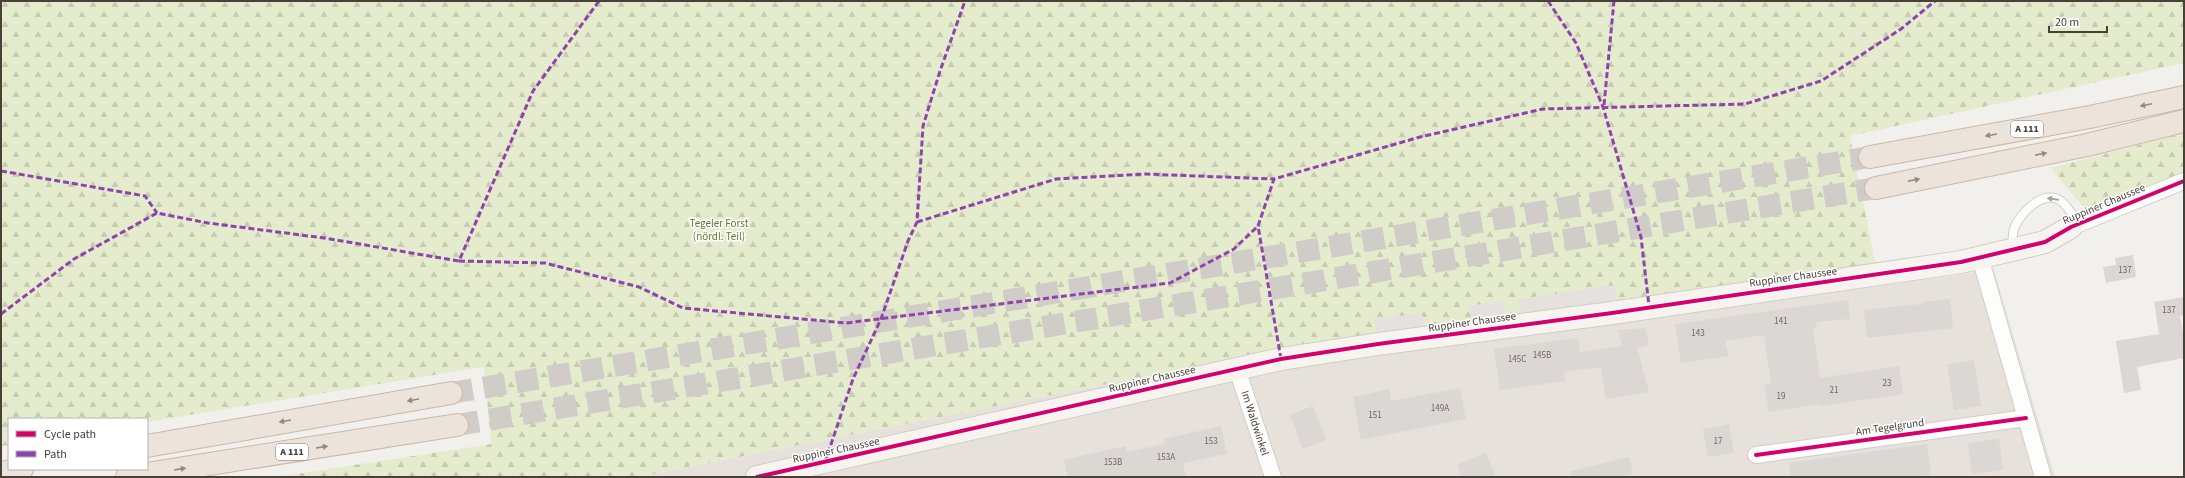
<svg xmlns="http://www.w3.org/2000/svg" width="2185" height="478" font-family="'Source Sans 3',sans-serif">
<defs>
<pattern id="forest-firs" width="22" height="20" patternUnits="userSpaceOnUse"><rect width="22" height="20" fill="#e5eccd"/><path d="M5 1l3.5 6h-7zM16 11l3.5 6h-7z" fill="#c6cbb1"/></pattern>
</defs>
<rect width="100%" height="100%" fill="#f2f0ed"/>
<polygon fill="#e6e1da" points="1994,270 2055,477 637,477 1300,346 1789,298"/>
<g fill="url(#forest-firs)">
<polygon points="1,1 2184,1 2184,63 1850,136 1876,267 1300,346 637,477 276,477 491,444 484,367 147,422 147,419 9,419 9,445 1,446"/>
<polygon points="2184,133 2184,181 2092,218 2051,168"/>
</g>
<g fill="#e4e1de">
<polygon points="1614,285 1617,300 1521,313 1519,299"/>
<polygon points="1503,301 1505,316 1471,320 1469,306"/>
<polygon points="1422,313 1424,327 1376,334 1375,319"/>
</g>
<g fill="#dad7d4">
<polygon points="2133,255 2136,277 2106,283 2103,267 2116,265 2115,258"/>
<polygon points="2184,297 2184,315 2180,316 2184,339 2184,358 2137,367 2141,390 2124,393 2116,341 2159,334 2154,302"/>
<polygon points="1950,299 1953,328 1867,338 1864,310 1921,304 1921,302"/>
<polygon points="1848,300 1850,319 1816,322 1817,327 1813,328 1820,378 1899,366 1903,394 1822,406 1821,404 1769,412 1764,385 1771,384 1764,335 1725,341 1729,356 1681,363 1675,324"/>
<polygon points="1645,328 1649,345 1637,348 1649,392 1606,399 1601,367 1564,372 1565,381 1500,390 1494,349 1578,338 1580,352 1622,346 1618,330"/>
<polygon points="1974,360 1981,406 1954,410 1947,364"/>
<polygon points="1460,388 1466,419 1361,440 1353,397 1389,389 1391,401"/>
<polygon points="1313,406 1326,440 1303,449 1290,415"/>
<polygon points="1729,424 1734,453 1708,457 1703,429"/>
<polygon points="1221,426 1227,454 1183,463 1186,477 1068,477 1064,460 1125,446 1127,452 1165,444 1164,439"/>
<polygon points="1999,439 2003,470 1972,474 1968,443"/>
<polygon points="1927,444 1931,475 1914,477 1791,477 1789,463"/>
<polygon points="1486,453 1496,477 1462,477 1457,465"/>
<polygon points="1629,457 1633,474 1618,477 1571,477 1571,471"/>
</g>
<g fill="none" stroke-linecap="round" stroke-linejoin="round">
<g stroke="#d0cdc9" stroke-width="22" stroke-dasharray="22 11" stroke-linecap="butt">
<polyline points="451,393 1870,157"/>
<polyline points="457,425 1876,188"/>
</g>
<defs>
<path id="lane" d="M2012,248C2013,242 2012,235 2014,229C2019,214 2044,188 2061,201C2065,204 2069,210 2073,215L2071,226"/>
<g id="street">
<polyline points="2071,227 2184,181"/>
<polyline points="1980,257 2043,477"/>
<polyline points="1237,369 1273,477"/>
<polyline points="1756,455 2026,418"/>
</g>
<polyline id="secondary" points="757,477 1281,359 1378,344 1612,313 1961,262 2045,242 2071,227"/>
<g id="highway">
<polyline points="1870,157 2090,117 2184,97"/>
<polyline points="1876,188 2087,145 2184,121"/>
<polyline points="147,446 451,393"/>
<polyline points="1,473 22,469"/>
<polyline points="127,477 457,425"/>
</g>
</defs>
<use href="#lane" stroke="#d0cdca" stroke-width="10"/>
<use href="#street" stroke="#d0cdca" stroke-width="18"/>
<use href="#secondary" stroke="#d2ccc4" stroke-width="24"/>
<use href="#highway" stroke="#cab8a8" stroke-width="24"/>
<use href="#lane" stroke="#fdfdfc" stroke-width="8"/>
<use href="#street" stroke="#fdfdfc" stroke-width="16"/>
<use href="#secondary" stroke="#f7f4f0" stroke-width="22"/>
<use href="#highway" stroke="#ece3db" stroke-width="22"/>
<g stroke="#8e44ad" stroke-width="3" stroke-dasharray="6 3" stroke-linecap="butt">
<polyline points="1548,1 1576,43 1603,107 1641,237 1649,306"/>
<polyline points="1604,105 1614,1"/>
<polyline points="1,171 145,196 157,213"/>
<polyline points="917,222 1056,179 1145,174 1274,179"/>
<polyline points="459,261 545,263 639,287 683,308 846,323 1170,283 1234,249 1258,226"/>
<polyline points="1,314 74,259 157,213 208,223 324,238 459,261 533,91 599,1"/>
<polyline points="1281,359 1258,226 1274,179 1420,137 1543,109 1745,104 1821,81 1901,29 1935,1"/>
<polyline points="825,462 853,379 881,319 908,241 917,222 923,126 940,71 965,1"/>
</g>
<defs>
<g id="cycleway">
<polyline points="1756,455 2026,418"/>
<polyline points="757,477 1281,359 1378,344 1612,313 1961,262 2045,242 2071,227 2184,181"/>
</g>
</defs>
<use href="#cycleway" stroke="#fff" stroke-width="6"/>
<use href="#cycleway" stroke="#d6006c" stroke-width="4"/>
</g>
<defs><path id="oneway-solid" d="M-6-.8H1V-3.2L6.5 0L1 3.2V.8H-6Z"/></defs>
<g fill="#928981">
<use href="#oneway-solid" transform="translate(2146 105) rotate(168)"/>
<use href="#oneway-solid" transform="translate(1991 135) rotate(170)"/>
<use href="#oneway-solid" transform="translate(2041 154) rotate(-11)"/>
<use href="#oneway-solid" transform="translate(1914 180) rotate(-11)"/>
<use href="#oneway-solid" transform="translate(413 400) rotate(170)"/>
<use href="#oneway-solid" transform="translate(285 421) rotate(170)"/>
<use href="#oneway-solid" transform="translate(322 447) rotate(-9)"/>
<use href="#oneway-solid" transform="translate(180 469) rotate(-9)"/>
</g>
<use fill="#a39e9a" href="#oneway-solid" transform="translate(2053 199) rotate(-172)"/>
<g text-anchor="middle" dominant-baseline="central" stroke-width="3" stroke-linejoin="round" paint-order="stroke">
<g font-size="9" fill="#6f6760">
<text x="2125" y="270">137</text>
<text x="2169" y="310">137</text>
<text x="1781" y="321">141</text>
<text x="1698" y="333">143</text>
<text x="1542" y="355">145B</text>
<text x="1517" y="359">145C</text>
<text x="1887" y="383">23</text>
<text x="1834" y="390">21</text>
<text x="1781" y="396">19</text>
<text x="1440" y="408">149A</text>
<text x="1375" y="415">151</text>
<text x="1211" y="441">153</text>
<text x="1718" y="441">17</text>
<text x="1166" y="457">153A</text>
<text x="1113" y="462">153B</text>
</g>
<g fill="#fff" stroke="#807974" stroke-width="1">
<rect x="2011" y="121" width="32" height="16" rx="3"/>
<rect x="276" y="444" width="32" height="16" rx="3"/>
</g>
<g font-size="10" font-weight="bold" fill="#494038">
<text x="2027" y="129">A 111</text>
<text x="292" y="452">A 111</text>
</g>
<g font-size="11" fill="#494038" stroke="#fff">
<text transform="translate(2104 204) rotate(-23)">Ruppiner Chaussee</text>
<text transform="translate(1793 277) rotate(-8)">Ruppiner Chaussee</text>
<text transform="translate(1472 322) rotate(-8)">Ruppiner Chaussee</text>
<text transform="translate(1152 379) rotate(-13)">Ruppiner Chaussee</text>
<text transform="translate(1255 423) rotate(72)">Im Waldwinkel</text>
<text transform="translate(1890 427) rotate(-8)">Am Tegelgrund</text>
<text transform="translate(836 450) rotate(-12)">Ruppiner Chaussee</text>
</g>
<g font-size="11" fill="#577c2a" stroke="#fff">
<text x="719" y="223">Tegeler Forst<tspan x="719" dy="13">(nördl. Teil)</tspan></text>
</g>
</g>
<rect width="2185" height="478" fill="none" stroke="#494038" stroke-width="4"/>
<rect x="8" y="418" width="140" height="52" fill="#ffffff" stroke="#b6b3af"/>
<rect x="16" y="431" width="20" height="6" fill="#d6006c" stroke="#b6b3af"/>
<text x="44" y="438" font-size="12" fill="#494038">Cycle path</text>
<rect x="16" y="451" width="20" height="6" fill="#8e44ad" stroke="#b6b3af"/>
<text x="44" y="458" font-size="12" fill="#494038">Path</text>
<path d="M2049 26v6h58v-6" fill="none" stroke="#494038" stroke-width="2"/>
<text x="2055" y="26" font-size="12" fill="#494038" stroke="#ffffff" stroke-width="3" paint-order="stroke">20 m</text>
</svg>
